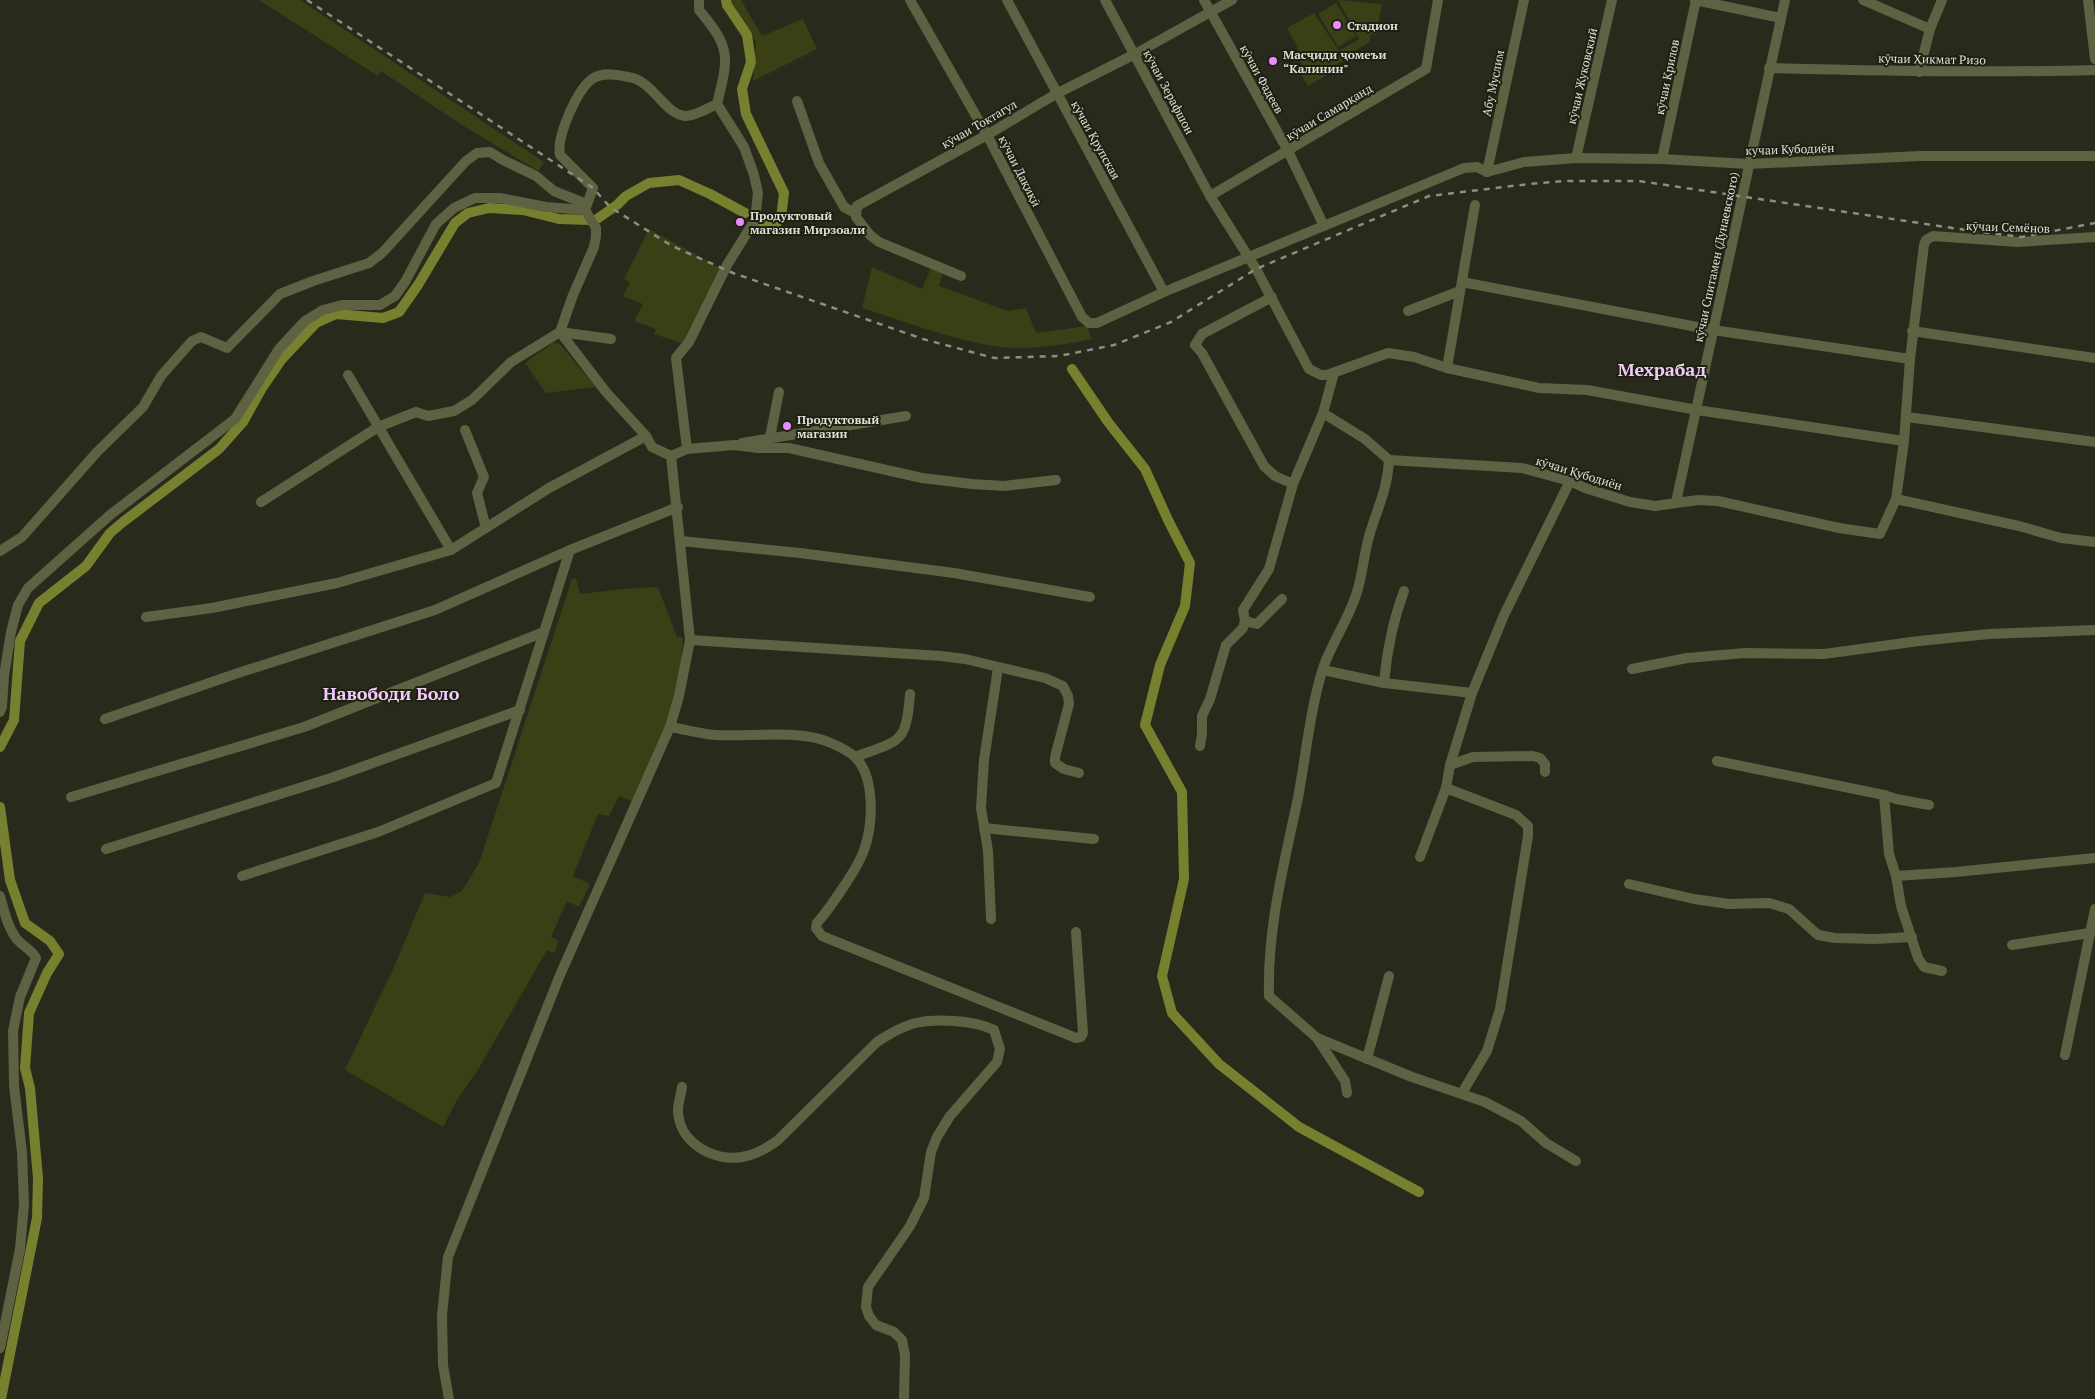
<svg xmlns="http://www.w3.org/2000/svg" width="2095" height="1399" font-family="'PT Serif',serif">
<rect width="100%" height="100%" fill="#282a1b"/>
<g fill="#3a3f15">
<polygon points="259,0 300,0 544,162 538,171 462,125 381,71 378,76"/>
<polygon points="730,0 741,0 762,36 803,19 817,49 753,81 756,43"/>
<polygon points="1338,0 1382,4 1376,35 1371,34 1370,42 1356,50 1357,54 1326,70 1327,75 1308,86 1298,70 1303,66 1298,59 1302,56 1287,28 1314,13 1339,51 1359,39"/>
<polygon points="1336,3 1356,36 1338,47 1318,14"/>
<polygon points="649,229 724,270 685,344 654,334 656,329 634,321 643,304 623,296 630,282 624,279"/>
<path d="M872,267L922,289L931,268L943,272L939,286L1008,311L1026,308L1036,333L1087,326L1092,339C1062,345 1032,350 1001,347C954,341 907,322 862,308Z"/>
<polygon points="553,343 559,343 596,387 546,393 525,363"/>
<polygon points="572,579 576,579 580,594 623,589 658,587 677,637 683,637 680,680 668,724 633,802 619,796 609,816 598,814 573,876 590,884 579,907 567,901 551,937 559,941 554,953 547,950 479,1068 457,1100 443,1127 345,1070 393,969 425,893 450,897 462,891 479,863"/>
</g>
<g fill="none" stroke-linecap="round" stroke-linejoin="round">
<g stroke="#76802e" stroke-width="10">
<polyline points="726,0 727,5 747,35 751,62 742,89 746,114 784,193 781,218 774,226 762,224"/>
<polyline points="597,219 617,205 626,196 649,183 679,180 710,194 745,213"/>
<polyline points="1072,369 1108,422 1145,469 1168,520 1190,563 1185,606 1160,665 1145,725 1182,792 1184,879 1162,976 1172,1013 1219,1064 1299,1127 1419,1192"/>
<polyline points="0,747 14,720 20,641 39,603 86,566 110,533 123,522 219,449 243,422 262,388 282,359 316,323 336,314 383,318 399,312 418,285 455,223 468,213 489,208 523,210 559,219 590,220"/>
<polyline points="0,807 10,880 25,923 50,941 59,954 47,973 29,1013 25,1068 30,1088 38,1178 37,1218 1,1399"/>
</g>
<g stroke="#5e6243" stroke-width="10">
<polyline points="910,0 987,135 1082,317 1089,323 1097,323 1164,292 1464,168 1477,167 1487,172"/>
<polyline points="1007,0 1164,292"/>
<polyline points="1105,0 1210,196 1256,269 1309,369 1321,375 1327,375 1388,353 1414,357 1447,368 1475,205"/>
<polyline points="1204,0 1288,151 1324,226"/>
<polyline points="1695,0 1781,18"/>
<polyline points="1863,0 1930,29"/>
<polyline points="2088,0 2095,59"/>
<path d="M1769,68C1878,71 1986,73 2095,70"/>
<polyline points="1919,72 1930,29 1942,0"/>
<polyline points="797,101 819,163 844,207 855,213"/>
<polyline points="1576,158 1612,0"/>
<polyline points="1662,159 1696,0"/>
<polyline points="1487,172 1524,162 1576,158 1662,159 1749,164 1920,156 2095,156"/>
<polyline points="1487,172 1524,0"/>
<polyline points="1210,196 1426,69 1438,0"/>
<polyline points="961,276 879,242 870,235 856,217 857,206 987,135 1056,94 1135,54 1232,0"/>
<polyline points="1462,282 1713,330 1910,359 1924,245 1926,240 1933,236 2018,242 2095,237"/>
<polyline points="1272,297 1202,334 1195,345 1202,353 1264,466 1275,476 1293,484"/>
<polyline points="1408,311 1460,291"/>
<polyline points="1912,331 2095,358"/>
<polyline points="1447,368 1539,388 1587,390 1697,410 1904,441"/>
<polyline points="1334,373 1323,413 1365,439 1389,460 1522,468 1570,481 1585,488 1630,502 1655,506 1698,500 1718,501 1839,528 1880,534 1896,499 1904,441 1910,359"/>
<polyline points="348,375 451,550"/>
<polyline points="1907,417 2095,442"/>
<polyline points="465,430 484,477 477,493 486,528"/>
<polyline points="770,437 779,392"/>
<polyline points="742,443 906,416"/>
<path d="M687,449L676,358L689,342L727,265L755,220L758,193L754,175L744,147L717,104C729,56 731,48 699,10V0"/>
<path d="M671,456L652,447L646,436L606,392L560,332L573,295L594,247L596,236V228L585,210L593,188L560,155C556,137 577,90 592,79C603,71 621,75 633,78C654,84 665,114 685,116C696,116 708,108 717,104"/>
<polyline points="671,456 687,449 734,445 758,448 789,448 922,478 972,484 1004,486 1056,480"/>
<polyline points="1896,499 2019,526 2061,538 2095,542"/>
<polyline points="261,502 378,427 416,412 428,416 454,411 472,400 511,362 560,332 611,339"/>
<polyline points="1676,502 1785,0"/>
<polyline points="681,541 800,553 954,573 1090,597"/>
<polyline points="0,551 22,537 97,452 143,407 161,376 184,350 192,341 201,337 227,348 280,294 313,281 369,263 382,253 466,161 477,153 490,152 503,160 536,176 554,191 586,204"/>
<polyline points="146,617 212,608 337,583 451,550 549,488 646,436"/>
<polyline points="1245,621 1257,624 1282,599"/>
<polyline points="690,640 941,656 965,659 1045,678 1063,686 1068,696 1069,704 1055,757 1055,763 1064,769 1079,773"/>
<polyline points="1632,669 1687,658 1745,653 1824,654 1919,641 1989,634 2095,630"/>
<polyline points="1323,670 1384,683 1472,693"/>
<path d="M1384,683C1387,650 1392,623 1404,591"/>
<polyline points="0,712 2,707 4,676 11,632 18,605 28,588 110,515 235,419 279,349 305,321 323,310 342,305 380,305 395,296 405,282 436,224 454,208 475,198 500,198 546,207 585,210"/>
<polyline points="105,719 238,673 435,610 570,550 678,507"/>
<path d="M670,727C684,729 700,734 715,735C748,737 801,729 831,743C838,746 848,751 854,756C876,776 873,825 864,850C858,868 830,908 817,923L816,928L822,936L1076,1038L1081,1037L1083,1033L1076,932"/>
<polyline points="1200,746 1202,734 1202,716 1210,699 1226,645 1243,628 1245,621 1243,610 1269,569 1293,484 1323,413"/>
<path d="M855,757C900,740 906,745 910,694"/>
<polyline points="1717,761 1884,795 1889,854 1896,876"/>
<polyline points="1450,765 1473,757 1533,756 1540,758 1545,764 1545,772"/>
<polyline points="1446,788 1516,815 1528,826 1528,836 1500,1009 1487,1051 1462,1093"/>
<polyline points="1884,795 1896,799 1929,805"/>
<polyline points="71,797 304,727 544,632"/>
<polyline points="984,828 1094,839"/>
<polyline points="106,849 334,777 520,710"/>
<polyline points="1420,857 1446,788 1450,765 1472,693 1504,615 1570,481"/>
<polyline points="242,876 378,832 496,783 570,550"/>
<polyline points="1629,884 1694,899 1729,904 1769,903 1789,909 1818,935 1835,938 1874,939 1912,937"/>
<path d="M0,896C4,910 7,926 16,938C22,946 31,949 36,958L20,997L13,1031L14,1086L22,1152L24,1204L20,1249L0,1348"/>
<polyline points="991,919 988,851 981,808 984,760 998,668"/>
<polyline points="2012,945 2090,933"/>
<polyline points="1942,971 1924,967 1918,958 1901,906 1896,876 1956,872 2095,858"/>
<polyline points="1317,1038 1412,1077 1485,1102 1521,1121 1546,1143 1576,1161"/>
<path d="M2065,1055C2075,1006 2085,958 2095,909"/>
<polyline points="1367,1059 1389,976"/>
<path d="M682,1087C681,1095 678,1103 678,1110C678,1142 713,1162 742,1157C755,1155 765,1149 777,1141L877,1042C889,1034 899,1028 912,1024C934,1018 975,1020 994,1030L1000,1049L997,1062L950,1116L937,1137L931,1152L924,1198L910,1226L868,1287L866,1307L869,1316L876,1325L894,1332L902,1340L905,1355L904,1399"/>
<path d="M1347,1093L1345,1081L1317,1038L1269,996C1267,929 1284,864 1298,798C1306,755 1310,710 1323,668C1332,642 1349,619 1357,592C1363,573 1364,552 1370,533C1378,507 1388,487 1389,460"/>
<polyline points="449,1399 443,1365 442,1315 448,1257 560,975 670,727 679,696 690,640 671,456"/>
</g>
<polyline stroke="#8c8e82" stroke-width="2.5" stroke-dasharray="6 6" stroke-linecap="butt" points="307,0 593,188 610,207 672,246 733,273 923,339 994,358 1059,356 1114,345 1171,322 1256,269 1429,196 1529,184 1565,181 1639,181 1966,230 2022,237 2095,223"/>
</g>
<g fill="#e98dfe" stroke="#1e2011" stroke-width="2">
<circle cx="1337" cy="25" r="5"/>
<circle cx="1273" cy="61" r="5"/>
<circle cx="740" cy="222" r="5"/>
<circle cx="787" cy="426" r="5"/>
</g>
<g text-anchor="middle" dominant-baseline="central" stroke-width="4" stroke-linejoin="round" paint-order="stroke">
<g font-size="12" font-weight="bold" fill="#dee0d6" stroke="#1e2011" text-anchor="start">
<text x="1347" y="25">Стадион</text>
<text x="1283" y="54">Масҷиди ҷомеъи<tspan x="1283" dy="14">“Калинин"</tspan></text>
<text x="750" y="215">Продуктовый<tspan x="750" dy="14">магазин Мирзоали</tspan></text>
<text x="797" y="419">Продуктовый<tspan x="797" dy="14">магазин</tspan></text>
</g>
<g font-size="12" fill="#dee0d6" stroke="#1e2011">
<text transform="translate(1932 59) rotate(1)">кӯчаи Ҳикмат Ризо</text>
<text transform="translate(1582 76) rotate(-77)">кӯчаи Жуковский</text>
<text transform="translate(1667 77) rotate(-78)">кӯчаи Крилов</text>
<text transform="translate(1262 79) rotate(61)">кӯчаи Фадеев</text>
<text transform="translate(1493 83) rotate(-78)">Абу Муслим</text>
<text transform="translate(1169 92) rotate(62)">кӯчаи Зерафшон</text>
<text transform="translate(1329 112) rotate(-31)">кӯчаи Самарқанд</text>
<text transform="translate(979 124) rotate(-30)">кӯчаи Токтагул</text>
<text transform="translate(1096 140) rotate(61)">кӯчаи Крупская</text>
<text transform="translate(1790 149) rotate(-2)">кучаи Кубодиён</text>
<text transform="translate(1020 171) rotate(63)">кӯчаи Дақиқӣ</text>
<text transform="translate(2008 227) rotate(2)">кӯчаи Семёнов</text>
<text transform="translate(1716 257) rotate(-78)">кӯчаи Спитамен (Дунаевского)</text>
<text transform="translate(1579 473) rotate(17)">кӯчаи Қубодиён</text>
</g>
<g font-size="18" font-weight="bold" fill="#f2cafc" stroke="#1e2011">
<text x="1662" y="369">Мехрабад</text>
<text x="391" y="693">Навободи Боло</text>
</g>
</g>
</svg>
